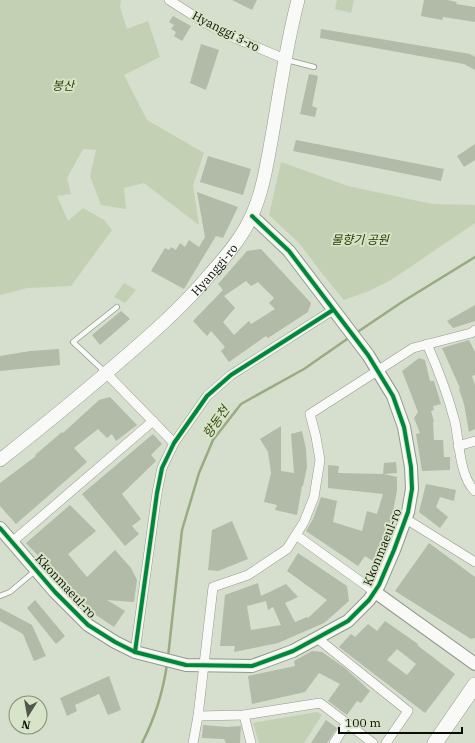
<svg xmlns="http://www.w3.org/2000/svg" width="475" height="743" font-family="'IBM Plex Serif','Noto Sans KR',serif">
<rect width="100%" height="100%" fill="#d6decd"/>
<g fill="#c3d0b4">
<polygon points="0,0 121,0 120,7 127,29 148,21 160,57 124,75 147,120 204,153 193,185 199,225 144,183 124,188 126,209 101,205 90,176 96,150 83,149 67,178 71,194 57,196 68,221 83,208 104,220 112,230 71,286 27,288 0,295"/>
<polygon points="337,0 354,0 351,13 335,9"/>
<polygon points="281,162 348,186 432,204 475,205 475,223 391,280 369,291 344,300 321,272 299,243 269,215"/>
<polygon points="124,283 136,290 125,303 114,297"/>
<polygon points="317,712 322,715 304,743 259,743 253,723"/>
</g>
<g fill="none" stroke-linecap="round" stroke-linejoin="round">
<g stroke="#98ab81" stroke-width="2.5">
<polyline points="356,333 402,302 475,257"/>
<polyline points="168,657 182,530 199,473 213,440 241,404 304,369 350,337"/>
<path d="M142,743C155,718 163,692 167,664"/>
</g>
</g>
<g fill="#b2baa8" fill-rule="evenodd">
<polygon points="232,0 257,0 252,10"/>
<polygon points="424,0 447,0 457,2 456,4 475,7 475,22 443,17 442,20 421,16"/>
<polygon points="173,16 191,26 182,41 174,36 176,32 171,29 174,25 169,22"/>
<polygon points="321,29 470,54 475,57 475,70 464,64 320,38"/>
<polygon points="201,44 219,50 206,90 190,83"/>
<polygon points="309,74 318,76 312,106 317,108 315,117 300,114"/>
<polygon points="296,140 444,169 441,181 293,151"/>
<polygon points="475,144 475,160 464,167 457,156"/>
<polygon points="208,156 251,169 243,195 200,182"/>
<polygon points="197,192 238,207 223,238 216,236 184,289 151,271 165,248 169,250 171,247 176,250 180,243 185,247 189,240 199,247 205,237"/>
<path d="M261,249L311,303L308,312L268,338L266,336L229,362L221,351L225,347L211,331L207,336L193,321L223,290L218,284L247,251ZM246,281L251,286L258,282L274,298L269,303L275,309L251,324L249,321L234,335L223,322L235,308L224,296Z"/>
<polygon points="475,305 475,321 453,328 447,321"/>
<polygon points="121,311 130,319 100,345 92,335"/>
<polygon points="469,340 475,352 475,375 472,376 475,385 475,429 469,432 464,404 459,389 460,388 442,348"/>
<polygon points="59,349 60,365 0,371 0,356 30,351"/>
<polygon points="419,358 425,360 430,381 434,381 441,404 433,406 434,410 431,411 434,422 433,422 434,440 443,440 444,457 450,457 450,470 422,471 416,434 420,433 414,418 418,412 402,371"/>
<polygon points="110,397 137,425 116,441 112,434 107,438 98,429 74,448 87,462 16,524 0,506 0,483 36,456 35,455 62,432 63,433 99,400"/>
<polygon points="281,426 281,471 294,473 291,434 302,431 306,449 307,467 303,486 302,486 297,515 275,510 277,505 264,502 271,473 268,452 260,439"/>
<polygon points="153,434 162,444 151,455 156,461 122,494 141,519 132,526 139,534 125,546 82,494"/>
<polygon points="396,462 397,473 383,474 384,463"/>
<polygon points="328,465 339,466 338,473 384,474 397,477 397,490 392,518 394,519 388,539 377,564 365,556 358,566 306,531 313,519 321,497 337,501 333,522 362,531 367,511 377,514 383,494 328,488"/>
<polygon points="426,484 456,490 454,501 440,497 436,507 448,517 440,528 419,512"/>
<polygon points="70,505 96,531 68,554 87,577 115,550 131,568 137,580 134,602 107,600 125,611 114,627 96,615 53,567 51,569 26,543"/>
<polygon points="232,521 248,559 218,571 208,570 212,530"/>
<polygon points="429,543 475,577 475,638 471,639 395,591"/>
<path d="M298,553L347,586L349,601L324,623L278,643L234,652L235,646H220L225,595L258,583L261,596L286,584L298,597L285,603L295,622L307,617L308,618L327,600L287,571ZM266,601L268,610L273,607L281,625L251,630L247,606Z"/>
<polygon points="35,600 65,636 56,644 27,608"/>
<polygon points="0,608 32,625 46,656 34,661 23,634 0,621"/>
<path d="M385,621L418,644L417,645L455,674L425,713L339,647L351,634L355,637L368,624L377,631ZM397,649L416,664L407,675L387,660Z"/>
<polygon points="312,651 322,652 345,668 370,691 361,703 357,701 347,715 328,701 340,684 319,673 305,692 252,704 248,676 295,666 294,661"/>
<polygon points="109,676 121,710 108,715 99,694 75,705 77,711 67,716 60,698"/>
<polygon points="326,720 337,728 327,743 311,743"/>
<polygon points="203,725 227,727 241,726 240,743 226,743 224,739 202,738"/>
</g>
<g fill="none" stroke-linecap="round" stroke-linejoin="round">
<defs>
<g id="service">
<polyline points="287,60 314,67"/>
<polyline points="105,372 73,342 117,307"/>
<polyline points="0,596 10,592 36,570"/>
</g>
<g id="minor">
<polyline points="169,0 202,21 227,35 285,59"/>
<path d="M427,344C438,369 448,395 455,422C459,441 460,478 475,491"/>
<polyline points="106,373 174,443"/>
<polyline points="458,446 475,441"/>
<polyline points="406,519 475,562"/>
<polyline points="296,535 375,592"/>
<polyline points="12,542 153,421"/>
<polyline points="317,638 408,711 386,743"/>
<polyline points="135,652 157,493 162,468 174,443 207,396 231,375 333,310"/>
<polyline points="244,715 251,743"/>
<polyline points="198,716 244,715 320,703 373,743"/>
<polyline points="193,743 198,716 213,587 248,575 287,549 304,522 314,497 320,460 316,437 310,414 413,348 471,333 475,330"/>
<polyline points="334,743 347,723"/>
</g>
<g id="tertiary">
<polyline points="0,528 55,592 88,625 115,642 135,652 186,665 252,666 293,651 317,638 348,621 369,600 379,585 394,550 408,512 412,489 411,467 404,427 393,396 368,355 289,251 252,216"/>
<polyline points="375,592 475,664"/>
</g>
<g id="secondary">
<path id="s1" d="M0,460C38,430 75,400 112,368C147,338 182,308 212,272C227,255 243,236 252,215C263,191 267,163 272,136C280,91 286,45 298,0"/>
</g>
<polyline id="primary" points="435,743 475,685"/>
</defs>
<use href="#service" stroke="#949a8d" stroke-width="6"/>
<use href="#minor" stroke="#949a8d" stroke-width="10"/>
<use href="#tertiary" stroke="#949a8d" stroke-width="14"/>
<use href="#secondary" stroke="#949a8d" stroke-width="14"/>
<use href="#primary" stroke="#949a8d" stroke-width="16"/>
<use href="#service" stroke="#f9faf8" stroke-width="4.5"/>
<use href="#minor" stroke="#f9faf8" stroke-width="9"/>
<use href="#tertiary" stroke="#f9faf8" stroke-width="12"/>
<use href="#secondary" stroke="#f9faf8" stroke-width="13"/>
<use href="#primary" stroke="#f9faf8" stroke-width="15"/>
<defs>
<g id="cycleway">
<polyline points="0,528 55,592 88,625 115,642 135,652 186,665 252,666 293,651 317,638 348,621 369,600 379,585 394,550 408,512 412,489 411,467 404,427 393,396 368,355 289,251 252,216"/>
<polyline points="135,652 157,493 162,468 174,443 207,396 231,375 333,310"/>
</g>
</defs>
<use href="#cycleway" stroke="#d7e4c7" stroke-width="6"/>
<use href="#cycleway" stroke="#00873e" stroke-width="4"/>
</g>
<g text-anchor="middle" dominant-baseline="central" stroke-width="4" stroke-linejoin="round" paint-order="stroke">
<g font-size="12" fill="#090e05" stroke="#d7e4c7">
<text transform="translate(226 31) rotate(27)">Hyanggi 3-ro</text>
<text stroke="none"><textPath href="#s1" startOffset="287">Hyanggi-ro</textPath></text>
<text transform="translate(382 547) rotate(-68)">Kkonmaeul-ro</text>
<text transform="translate(66 586) rotate(47)">Kkonmaeul-ro</text>
</g>
<g font-size="12" font-style="italic" fill="#283c00" stroke="#d7e4c7">
<text x="63" y="85">봉산</text>
<text x="360" y="239">물향기 공원</text>
</g>
<g font-size="13" font-style="italic" fill="#384d12" stroke="#d7e4c7">
<text transform="translate(216 422) rotate(-55)">향동천</text>
</g>
</g>
<g transform="translate(28 715) rotate(191)"><circle r="19" fill="#d7e4c7" stroke="#858e79"/>
<path d="M0-3L7 15L0 10L-7 15Z" fill="#51574b"/>
<text y="-6" font-size="11" font-weight="bold" text-anchor="middle" fill="#090e05">N</text>
</g>
<path d="M339 727v6h123v-6" fill="none" stroke="#090e05" stroke-width="2"/>
<text x="345" y="727" font-size="12" fill="#090e05" stroke="#d7e4c7" stroke-width="3" paint-order="stroke">100 m</text>
</svg>
